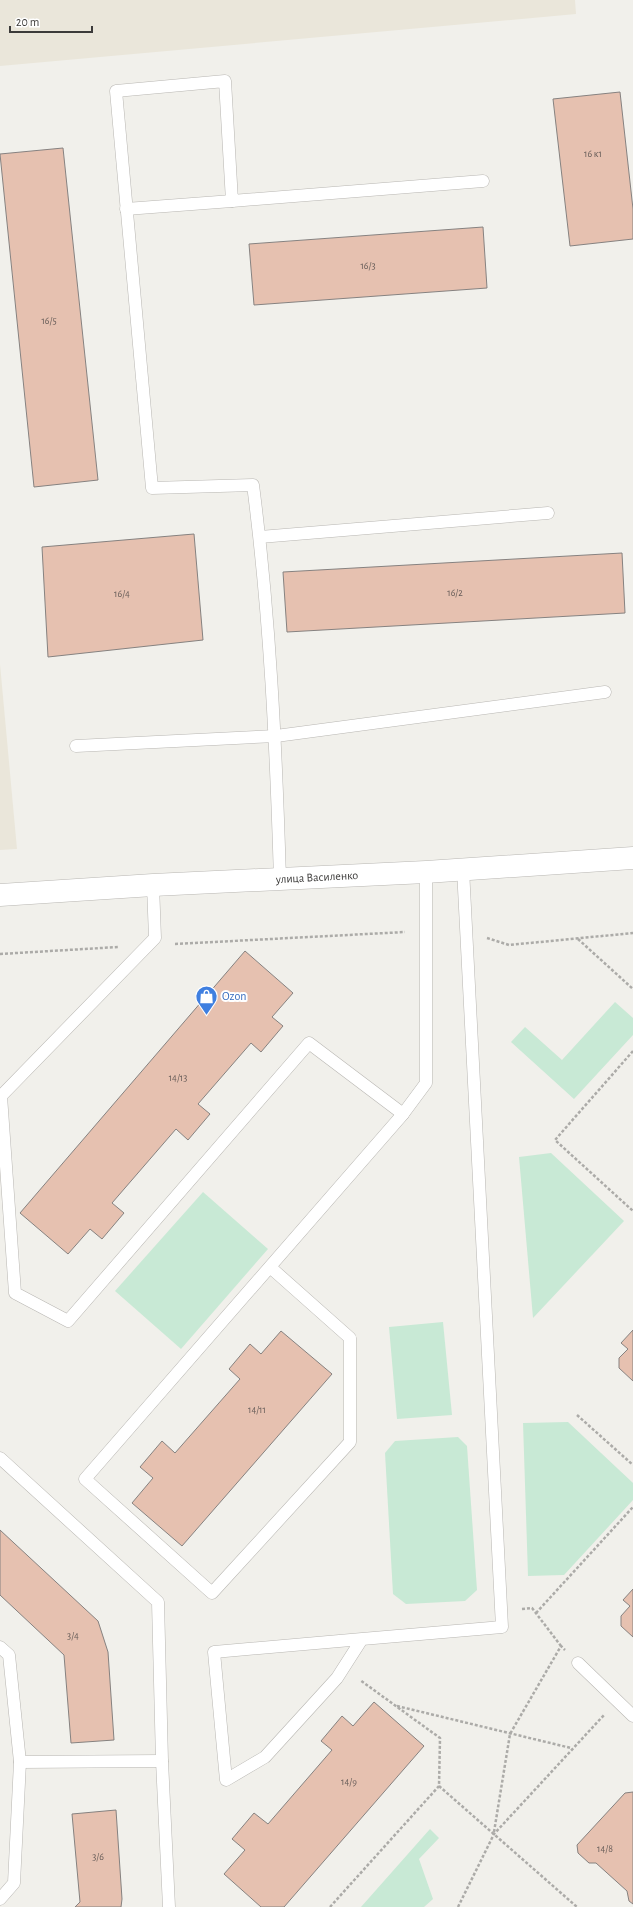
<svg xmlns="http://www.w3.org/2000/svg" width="633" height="1907" font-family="'Alegreya Sans',sans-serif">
<rect width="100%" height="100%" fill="#f1f0eb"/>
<g fill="#eae6da">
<polygon points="0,0 575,0 576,14 0,66"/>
<polygon points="0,664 17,849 0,850"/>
</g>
<g fill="#c8e9d5">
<polygon points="615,1002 633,1018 633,1035 574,1099 511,1042 525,1027 562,1060"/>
<polygon points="551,1153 624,1221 533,1318 519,1157"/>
<polygon points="203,1192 268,1249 181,1349 115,1291"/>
<polygon points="443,1322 452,1415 397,1419 389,1327"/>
<polygon points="568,1422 633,1483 633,1500 564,1575 528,1576 523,1423"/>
<polygon points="458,1437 467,1446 477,1590 465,1601 406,1604 393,1594 385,1453 395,1441"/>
<polygon points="430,1829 439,1838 419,1859 433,1899 424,1907 361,1907"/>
</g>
<g fill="#e6c1b0" stroke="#868280">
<polygon points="620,92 633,209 633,239 570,246 553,99"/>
<polygon points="63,148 98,480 34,487 0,154"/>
<polygon points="483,227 487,288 254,305 249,244"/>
<polygon points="194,534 203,640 48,657 42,547"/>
<polygon points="622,553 625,613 287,632 283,572"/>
<polygon points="245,951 293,993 272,1017 283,1026 261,1052 251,1043 198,1104 210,1114 188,1140 176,1129 112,1203 124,1213 102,1239 90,1229 68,1254 20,1213"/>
<polygon points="633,1330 633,1381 619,1368 619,1358 628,1349 621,1343"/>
<polygon points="281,1331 332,1374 182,1546 132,1503 153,1478 140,1467 162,1441 175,1453 240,1379 229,1369 250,1344 261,1354"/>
<polygon points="0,1530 98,1621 108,1652 114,1740 71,1743 64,1655 0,1595"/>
<polygon points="633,1589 633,1637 621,1626 621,1616 630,1606 623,1600"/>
<polygon points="374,1702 424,1746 284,1907 261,1907 224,1874 245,1850 232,1839 254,1813 268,1824 332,1750 321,1741 342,1716 353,1726"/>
<polygon points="633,1792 633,1904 629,1901 627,1891 596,1863 589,1863 578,1853 577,1845 625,1793"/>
<polygon points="116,1810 122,1899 121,1907 75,1907 80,1902 72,1814"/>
</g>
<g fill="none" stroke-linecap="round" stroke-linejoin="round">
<defs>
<g id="service">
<polyline points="126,209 232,201"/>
<polyline points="260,537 548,513"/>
<polyline points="76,746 276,736 605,692"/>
<path d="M280,879C276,747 270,616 253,485L152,488L116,91L225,81L232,201L483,181"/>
<polyline points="153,885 155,938 1,1096 15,1293 68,1321 309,1043 403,1114"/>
<polyline points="270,1267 350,1338 350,1442 212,1593 85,1479 403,1114 426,1083 426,872"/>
<polyline points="0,1458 158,1602 162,1761 169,1907"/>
<polyline points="362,1639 214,1652 226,1780 265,1757 337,1678 362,1639 502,1627 463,869"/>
<polyline points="0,1647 9,1655 20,1762 14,1883 0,1899"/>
<polyline points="578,1663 633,1716"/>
<polyline points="20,1762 162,1761"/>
</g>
<polyline id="minor" points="0,895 153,885 426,872 633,858"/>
</defs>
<use href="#service" stroke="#b8b6b2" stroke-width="13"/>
<use href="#minor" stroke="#b8b6b2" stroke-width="23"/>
<g stroke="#acaba8" stroke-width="2.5" stroke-dasharray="3 2" stroke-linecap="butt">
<polyline points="487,938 509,945 633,933"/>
<polyline points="578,939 633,989"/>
<polyline points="175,944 405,932"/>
<polyline points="0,954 118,947"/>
<polyline points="633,1051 555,1140 633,1211"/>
<polyline points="577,1415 633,1465"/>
<polyline points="522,1609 532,1608 561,1646"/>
<polyline points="536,1613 633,1507"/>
<polyline points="397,1706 571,1748"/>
<polyline points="439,1786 577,1907"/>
<polyline points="494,1832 510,1734 561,1646 565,1650"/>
<polyline points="330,1907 439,1786 440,1738 360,1680"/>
<polyline points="458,1907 494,1834 604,1715"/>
</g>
<use href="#service" stroke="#fff" stroke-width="12"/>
<use href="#minor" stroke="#fff" stroke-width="22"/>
</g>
<defs>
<symbol id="shop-pin" viewBox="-11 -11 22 30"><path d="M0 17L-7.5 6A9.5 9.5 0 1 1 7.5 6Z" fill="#3f7fe0" stroke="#fff"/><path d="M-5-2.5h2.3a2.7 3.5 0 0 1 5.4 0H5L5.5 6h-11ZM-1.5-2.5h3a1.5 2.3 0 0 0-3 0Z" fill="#fff"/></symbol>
</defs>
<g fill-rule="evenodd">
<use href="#shop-pin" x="194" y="984" width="25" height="34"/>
</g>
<g text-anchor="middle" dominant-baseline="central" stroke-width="4" stroke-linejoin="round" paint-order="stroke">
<g font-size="10" fill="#665c58">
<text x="593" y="154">16 к1</text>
<text x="368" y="266">16/3</text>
<text x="49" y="321">16/5</text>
<text x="455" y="593">16/2</text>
<text x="122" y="594">16/4</text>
<text x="178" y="1078">14/13</text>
<text x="257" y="1410">14/11</text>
<text x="73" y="1636">3/4</text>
<text x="349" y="1782">14/9</text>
<text x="605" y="1849">14/8</text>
<text x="98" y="1857">3/6</text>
</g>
<g font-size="12" fill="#3c3b3a" stroke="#fff">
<text transform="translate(317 877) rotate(-3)">улица Василенко</text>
</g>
<g font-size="12" fill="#366cbe" stroke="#fff" text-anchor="start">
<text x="222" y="996">Ozon</text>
</g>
</g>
<path d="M10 26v6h82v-6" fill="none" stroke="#3c3b3a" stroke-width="2"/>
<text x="16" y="26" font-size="12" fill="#3c3b3a" stroke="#ffffff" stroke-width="3" paint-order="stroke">20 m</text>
</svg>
